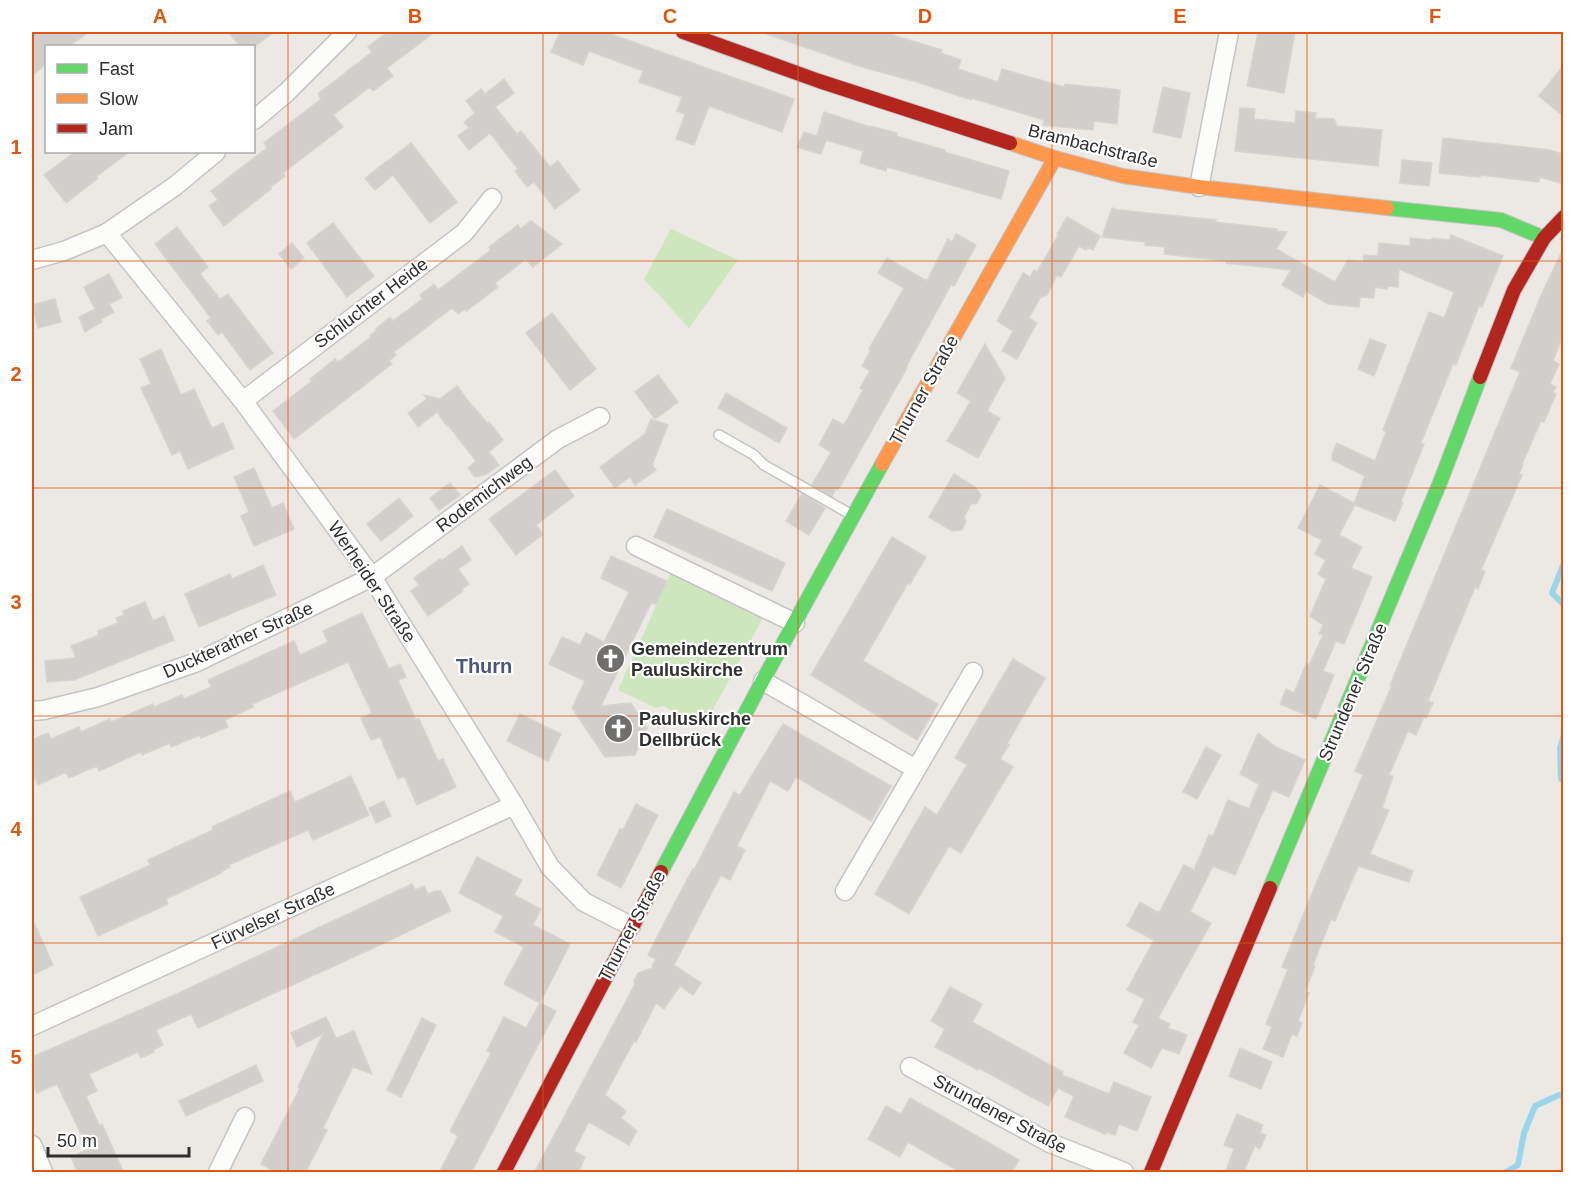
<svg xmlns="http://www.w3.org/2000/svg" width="1595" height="1204" font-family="Arial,sans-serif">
<rect width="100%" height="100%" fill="#ece8e4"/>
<g fill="#cee6be">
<polygon points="671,229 738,260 689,328 644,279"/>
<polygon points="671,573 763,618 704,726 663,706 656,708 618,690"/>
</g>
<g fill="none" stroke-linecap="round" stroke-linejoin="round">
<g stroke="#99d6ec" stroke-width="6">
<polyline points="1564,563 1552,593 1564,605"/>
<polyline points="1564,735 1560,748 1561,779 1564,781"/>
<polyline points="1506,1172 1518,1165 1524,1133 1535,1106 1559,1095 1564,1096"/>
</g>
</g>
<g fill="#d1cecb" stroke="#d7d4d0" stroke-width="1.5">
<polygon points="32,32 89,32 69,46 46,46 46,64 32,76"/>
<polygon points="228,32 274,32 255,46 240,46"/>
<polygon points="388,32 435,32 387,68 393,76 373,91 370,87 333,115 343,127 283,173 285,176 270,188 271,189 224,226 209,206 218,200 211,191 267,148 264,143 321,99 318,94 372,52 368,47"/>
<polygon points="560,32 605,32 794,99 782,132 709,106 694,145 676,139 685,114 677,111 682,97 639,82 643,71 589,51 583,65 551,52"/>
<polygon points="768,32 883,32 942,50 941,53 961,60 958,69 998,82 1002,69 1064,87 1065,84 1120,90 1117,124 1094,121 1093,130 1043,125 1044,120 971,98 971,100 917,82 862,67 767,34"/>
<polygon points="1258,32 1295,32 1284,93 1247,86"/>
<polygon points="1563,66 1563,116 1539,96"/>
<polygon points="504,79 514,93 495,107 517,134 521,131 550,167 558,161 580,190 555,209 534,182 527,187 515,171 518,169 490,133 469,150 458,136 469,128 464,122 475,113 466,101 481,89 485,94"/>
<polygon points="1163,87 1190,93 1181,138 1153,132"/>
<polygon points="1240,108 1255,109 1254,119 1295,123 1296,111 1316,113 1315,118 1334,119 1337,126 1382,130 1378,166 1235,151"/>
<polygon points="824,112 870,127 871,126 897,133 896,136 945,150 945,152 1009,171 1001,199 887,167 886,171 860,163 863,151 826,140 821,154 797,147 804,132 817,136"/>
<polygon points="1443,138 1550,150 1563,154 1563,184 1540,177 1539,182 1480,175 1480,177 1439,173"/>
<polygon points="411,143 457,202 430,223 393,175 375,190 365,178"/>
<polygon points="75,152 129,152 97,176 98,178 66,203 44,175"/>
<polygon points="1402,160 1432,163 1429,186 1400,183"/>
<polygon points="1112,208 1118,210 1216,220 1215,222 1277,229 1276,231 1287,232 1276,249 1335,282 1348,260 1363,262 1364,255 1378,256 1379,243 1410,246 1410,238 1432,240 1432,238 1449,240 1451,235 1503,256 1482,307 1479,306 1456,365 1453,364 1421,443 1424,444 1401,502 1403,503 1395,521 1355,505 1339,535 1362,547 1351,568 1372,577 1344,644 1336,641 1323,671 1334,675 1316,719 1280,704 1286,689 1294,693 1306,664 1309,665 1323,635 1319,634 1323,625 1310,616 1326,579 1318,574 1326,560 1315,554 1322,540 1298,528 1320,485 1354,503 1365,476 1332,460 1332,454 1337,443 1375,461 1386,432 1383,430 1429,312 1444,318 1454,292 1399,269 1398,287 1388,286 1387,289 1375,287 1374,298 1360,297 1359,307 1328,304 1306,291 1303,297 1282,285 1291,270 1226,263 1227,261 1164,254 1165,247 1145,245 1145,242 1102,237"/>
<polygon points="1067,217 1100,236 1093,250 1088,247 1086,250 1079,246 1061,277 1057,275 1047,295 1040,298 1029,318 1037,323 1017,359 1002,351 1013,331 997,321 1023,273 1030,277 1034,270 1037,272 1059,234 1057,234"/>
<polygon points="531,221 562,244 533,267 526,259 495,283 498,287 466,311 465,309 458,314 452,308 394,352 396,355 389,361 392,364 294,439 273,411 312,381 310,379 335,359 338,362 371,337 370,336 377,330 376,329 390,317 393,321 422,299 420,295 428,289 434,284 438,290 491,250 489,247 518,225 520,229"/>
<polygon points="333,223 374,276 347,297 307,243"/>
<polygon points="177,227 208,267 200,274 220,299 228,294 273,353 250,370 222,332 218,335 207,321 211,318 155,244"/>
<polygon points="956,234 976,245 954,286 951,285 906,367 907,368 838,490 836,489 832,496 812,485 831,452 819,445 833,419 844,425 863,390 860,388 870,371 862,366 871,350 869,349 904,288 878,273 887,258 927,281 948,239 952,242"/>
<polygon points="292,243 304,258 291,269 279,254"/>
<polygon points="1563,249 1563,336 1553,361 1559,364 1550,384 1556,387 1553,392 1556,394 1544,422 1541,421 1522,464 1523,465 1519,474 1522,475 1481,570 1485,571 1478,589 1475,587 1428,701 1433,703 1426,718 1424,717 1416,735 1408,731 1389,775 1393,776 1382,808 1389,810 1370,854 1413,871 1409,882 1358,866 1335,921 1331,919 1313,965 1315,966 1305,992 1309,993 1298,1021 1302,1023 1297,1036 1292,1034 1283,1057 1263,1049 1272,1027 1266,1024 1288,969 1282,967 1315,886 1363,775 1355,771 1392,685 1390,685 1520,372 1511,368 1540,298"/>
<polygon points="109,274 122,298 109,304 114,312 101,319 102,322 85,332 79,317 95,309 84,287"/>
<polygon points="55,299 61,322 38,328 32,305"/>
<polygon points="552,313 596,369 570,390 526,333"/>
<polygon points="1370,339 1386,345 1374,376 1358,369"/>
<polygon points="985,344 1005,378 987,411 1000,418 978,458 947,441 971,401 957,393"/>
<polygon points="161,349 181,395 194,389 212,428 223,423 234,448 188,469 180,451 172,455 141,388 151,384 140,359"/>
<polygon points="658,375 678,402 655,419 635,392"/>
<polygon points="457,386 472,406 473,406 487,423 489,422 503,440 489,452 499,465 485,475 475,477 468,468 476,461 448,425 447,426 437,412 418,427 408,413 427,399 424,395 440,399"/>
<polygon points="726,393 787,428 779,443 718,408"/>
<polygon points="651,419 668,425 652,465 656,470 635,485 630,477 615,488 600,467 645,434"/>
<polygon points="254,468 272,508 283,503 294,529 254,546 241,516 249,512 234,477"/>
<polygon points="555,470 574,496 536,525 543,534 516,555 489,519"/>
<polygon points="954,474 975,487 981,495 977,503 971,504 964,517 966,521 962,530 952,531 929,517"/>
<polygon points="450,483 460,495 439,510 430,498"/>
<polygon points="802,494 825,508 809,535 786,521"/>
<polygon points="399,498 413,516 381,541 367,524"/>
<polygon points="667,509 785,563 772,591 654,537"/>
<polygon points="892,537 926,557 910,584 908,583 863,661 938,704 917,740 811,675"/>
<polygon points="462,546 471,560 458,569 469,584 462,589 463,591 428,616 411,591 419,585 414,578 440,559 441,561"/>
<polygon points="611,556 667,581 656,604 651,603 601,706 631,703 647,728 635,755 605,757 572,708 585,681 549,664 562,637 580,645 586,633 604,642 629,592 601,578"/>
<polygon points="263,565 276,595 199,627 185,594 230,574 232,579"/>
<polygon points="145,602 153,621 164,616 174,640 74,680 47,682 45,661 76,658 71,646 99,635 98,631 118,623 116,618 124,615 123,611"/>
<polygon points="362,613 389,669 400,664 406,677 398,680 416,720 419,719 438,761 443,759 456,787 417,805 404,776 398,779 380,737 371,740 361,718 372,713 348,662 252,704 253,707 225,720 228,727 201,738 200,735 171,747 170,743 142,755 141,752 99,771 97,766 69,778 66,772 38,785 32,771 32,740 48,733 51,739 79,727 81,732 110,719 111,722 153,704 154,707 182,695 184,699 211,687 208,680 294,641 300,655 328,642 323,631"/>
<polygon points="1013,659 1045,678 1007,744 1009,745 1000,759 1013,767 961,853 949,846 909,914 875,894 925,807 937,815 967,765 955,758"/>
<polygon points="520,714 561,734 548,761 507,741"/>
<polygon points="783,724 891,786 871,821 796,777 788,791 770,781 737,846 745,850 730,880 721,875 674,965 701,983 693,995 680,986 664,1009 656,1003 636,1042 634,1041 605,1095 626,1111 621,1118 637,1131 629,1145 589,1122 574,1151 585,1157 578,1173 534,1173 635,984 634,981 638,973 653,968 652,966 656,959 648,955 676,900 688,878 693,869 694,870 734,792 740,795"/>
<polygon points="1258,733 1276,747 1305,760 1289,797 1273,790 1235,875 1213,866 1190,912 1211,923 1158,1018 1170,1024 1168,1028 1187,1035 1179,1054 1162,1048 1151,1068 1124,1053 1139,1025 1133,1022 1145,999 1127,990 1154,940 1127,926 1140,902 1159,913 1184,865 1194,870 1209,835 1213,836 1228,800 1249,809 1259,784 1240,774"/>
<polygon points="1206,747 1221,755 1197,799 1183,792"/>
<polygon points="351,776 369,815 313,840 308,830 229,865 230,867 221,872 221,873 166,899 168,904 98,936 80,897 150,865 148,860 213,830 212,827 290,791 295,802"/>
<polygon points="384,801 391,816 376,823 369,808"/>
<polygon points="636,804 658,815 621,888 597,875 620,829 623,830"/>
<polygon points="477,857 522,880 514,895 541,909 533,925 570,944 540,1003 504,984 524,947 495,932 503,916 459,893"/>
<polygon points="412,884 415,890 424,886 428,894 435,891 441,891 451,911 369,950 198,1028 191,1014 156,1030 163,1045 153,1050 154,1052 141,1058 138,1052 89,1074 97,1091 86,1096 99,1125 102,1124 124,1173 78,1173 71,1157 88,1149 57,1084 37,1093 32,1080 32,1057 181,992"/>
<polygon points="32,918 53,965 32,975"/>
<polygon points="950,987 982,1004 972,1022 1063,1072 1062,1075 1109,1094 1114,1082 1151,1097 1137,1131 1119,1124 1115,1135 1106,1132 1105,1134 1065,1117 1074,1096 1058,1088 1048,1106 979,1068 978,1070 935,1047 945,1029 931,1021"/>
<polygon points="540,1003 556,1011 471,1173 439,1173 458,1136 450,1131 491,1053 487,1051 504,1017 526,1028"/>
<polygon points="326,1017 336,1038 354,1031 372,1074 353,1067 323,1128 327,1130 305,1173 277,1173 261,1164 300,1088 298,1087 323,1034 297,1047 291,1033"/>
<polygon points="422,1018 436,1025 401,1097 387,1090"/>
<polygon points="1240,1048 1272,1062 1261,1089 1229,1076"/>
<polygon points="256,1065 263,1081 186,1116 179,1101"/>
<polygon points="910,1098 1019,1160 1011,1173 962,1173 908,1142 900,1157 868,1139 886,1106 901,1114"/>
<polygon points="1237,1114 1263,1125 1260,1133 1266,1135 1260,1149 1255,1146 1243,1173 1225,1173 1234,1149 1224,1145"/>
</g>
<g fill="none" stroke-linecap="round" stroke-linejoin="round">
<defs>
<polyline id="lane" points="719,435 754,455 764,465 852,515"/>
<g id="street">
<polyline points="254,120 286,93 347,32"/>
<polyline points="1199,187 1229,32"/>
<polyline points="107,233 243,401 372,577 514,805 550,867 584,902 631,926"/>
<polyline points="32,260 64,251 107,233 175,186 216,152"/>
<polyline points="243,401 464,233 492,198"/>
<polyline points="636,546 795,623"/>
<polyline points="763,681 916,769"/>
<polyline points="32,711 44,710 98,697 197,662 372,577 558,439 600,417"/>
<polyline points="845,891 973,672"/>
<polyline points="32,1026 514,805"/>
<polyline points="910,1067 1050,1143 1124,1172"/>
<polyline points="32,1145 43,1172"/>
<polyline points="218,1172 245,1117"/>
</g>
<g id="fast">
<polyline points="1387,208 1501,220 1544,238"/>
<polyline points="661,872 763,680 882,464"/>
<polyline points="1270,888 1441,480 1480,377"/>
</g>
<g id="slow">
<polyline points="1010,143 1055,158 1123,176 1199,187 1387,208"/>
<polyline points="882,464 1055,158"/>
</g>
<g id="jam">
<polyline points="683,32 819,81 1010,143"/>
<polyline points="1480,377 1514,290 1544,238 1564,217"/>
<polyline points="504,1172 661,872"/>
<polyline points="1151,1172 1270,888"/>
</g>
</defs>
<use href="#lane" stroke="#c5c4c5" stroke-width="12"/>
<use href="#street" stroke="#c5c4c5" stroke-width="21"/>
<use href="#fast" stroke="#c5c4c5" stroke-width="16"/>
<use href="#slow" stroke="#c5c4c5" stroke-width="16"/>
<use href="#jam" stroke="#c5c4c5" stroke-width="16"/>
<use href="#lane" stroke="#fcfcfb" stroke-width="9"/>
<use href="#street" stroke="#fcfcfb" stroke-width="18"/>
<use href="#fast" stroke="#63d668" stroke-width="14"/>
<use href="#slow" stroke="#ff974d" stroke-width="14"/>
<use href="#jam" stroke="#b3261e" stroke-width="14"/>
</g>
<path fill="none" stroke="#df570e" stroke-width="1.5" stroke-opacity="0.55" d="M288,32V1172M543,32V1172M798,32V1172M1052,32V1172M1307,32V1172M32,261H1564M32,488H1564M32,716H1564M32,943H1564"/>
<defs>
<symbol id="church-disc" viewBox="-11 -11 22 22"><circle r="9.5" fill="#706f6e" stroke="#fff"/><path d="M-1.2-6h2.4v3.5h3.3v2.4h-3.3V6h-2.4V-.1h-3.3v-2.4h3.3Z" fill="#fff"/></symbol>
</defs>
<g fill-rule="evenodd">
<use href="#church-disc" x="594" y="642" width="33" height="33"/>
<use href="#church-disc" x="602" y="712" width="33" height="33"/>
</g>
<g text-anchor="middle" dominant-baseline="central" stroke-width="4.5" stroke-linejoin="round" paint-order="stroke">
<g font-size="18" fill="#2e2e2e" stroke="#fff">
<text transform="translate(1093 146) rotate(14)">Brambachstraße</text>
<text transform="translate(371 303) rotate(-37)">Schluchter Heide</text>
<text transform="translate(924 390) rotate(-61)">Thurner Straße</text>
<text transform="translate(484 494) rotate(-37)">Rodemichweg</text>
<text transform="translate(372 582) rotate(56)">Werheider Straße</text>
<text transform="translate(238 640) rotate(-24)">Duckterather Straße</text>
<text transform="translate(1353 692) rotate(-67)">Strundener Straße</text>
<text transform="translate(273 916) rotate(-25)">Fürvelser Straße</text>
<text transform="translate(632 926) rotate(-62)">Thurner Straße</text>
<text transform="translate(1000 1114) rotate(28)">Strundener Straße</text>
</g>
<g font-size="18" font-weight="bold" fill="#2e2e2e" stroke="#fff" text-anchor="start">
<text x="631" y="649">Gemeindezentrum<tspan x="631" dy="21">Pauluskirche</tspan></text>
<text x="639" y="719">Pauluskirche<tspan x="639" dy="21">Dellbrück</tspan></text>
</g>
<g font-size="20" font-weight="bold" fill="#4d5680" stroke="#fff">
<text x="484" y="666">Thurn</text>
</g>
</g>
<rect width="1595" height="1204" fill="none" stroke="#ffffff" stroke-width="66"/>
<rect x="45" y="45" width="210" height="108" fill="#ffffff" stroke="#ababab" stroke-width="1.5"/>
<rect x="57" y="64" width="30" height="9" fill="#63d668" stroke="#ababab" stroke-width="1.5"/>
<text x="99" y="75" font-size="18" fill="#2e2e2e">Fast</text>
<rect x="57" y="94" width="30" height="9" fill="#ff974d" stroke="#ababab" stroke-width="1.5"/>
<text x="99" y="105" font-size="18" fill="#2e2e2e">Slow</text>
<rect x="57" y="124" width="30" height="9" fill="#b3261e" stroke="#ababab" stroke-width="1.5"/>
<text x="99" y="135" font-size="18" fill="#2e2e2e">Jam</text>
<path d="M48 1147v9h141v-9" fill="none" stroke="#2e2e2e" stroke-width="3"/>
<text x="57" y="1147" font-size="18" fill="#2e2e2e" stroke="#ffffff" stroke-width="4.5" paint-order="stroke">50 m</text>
<rect x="33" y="33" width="1529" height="1138" fill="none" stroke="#df570e" stroke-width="2"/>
<g font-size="20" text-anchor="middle" font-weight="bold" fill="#df570e">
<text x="160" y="23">A</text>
<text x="415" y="23">B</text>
<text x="670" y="23">C</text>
<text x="925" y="23">D</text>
<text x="1180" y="23">E</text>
<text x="1435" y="23">F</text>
<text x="16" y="154">1</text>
<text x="16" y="381">2</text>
<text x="16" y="609">3</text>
<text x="16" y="836">4</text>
<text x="16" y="1064">5</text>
</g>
</svg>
